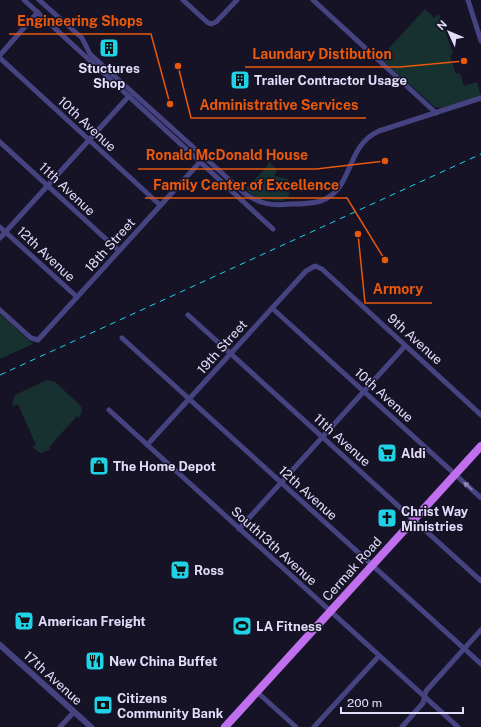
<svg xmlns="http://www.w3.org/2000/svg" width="481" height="727" font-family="'Public Sans',sans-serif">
<rect width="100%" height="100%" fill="#171327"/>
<g fill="#173130">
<polygon points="425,9 434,18 439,14 453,54 450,56 456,74 460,73 464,86 477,82 481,97 441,108 435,107 380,58"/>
<polygon points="269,162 277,170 274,176 288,179 289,197 283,201 260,199 247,191 247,187 266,168"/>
<polygon points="0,314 33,344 0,359"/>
<polygon points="47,380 55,382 81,406 82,411 79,418 77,416 49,447 51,449 41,453 32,447 36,445 18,404 14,406 12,404 15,395"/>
</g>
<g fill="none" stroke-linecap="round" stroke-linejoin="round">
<g stroke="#464381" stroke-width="5">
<polyline points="24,0 273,229"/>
<path d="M39,0L82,38L90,54L244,193C259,204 272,206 290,204C300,204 311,204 321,201C355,188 344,147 379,131L481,98"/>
<polyline points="183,0 207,22 211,24 216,22 237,0"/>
<polyline points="313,0 436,113"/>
<polyline points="468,0 481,41"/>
<polyline points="0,55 38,12"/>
<polyline points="0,58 160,205"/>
<polyline points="0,142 119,251"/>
<polyline points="0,227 77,297"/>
<polyline points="0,238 129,96"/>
<polyline points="272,308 481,498"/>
<polyline points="0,310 31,338 38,340 200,162"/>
<polyline points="188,315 481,581"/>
<polyline points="122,338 481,664"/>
<polyline points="109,410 458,727"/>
<polyline points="147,445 306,271 315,266 322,269 481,415"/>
<polyline points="239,529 405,346"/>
<polyline points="257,692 296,727"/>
<polyline points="60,727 74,712"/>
<polyline points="314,727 379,656"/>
<polyline points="402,727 423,703 426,691 481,630"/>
</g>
<polyline stroke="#464381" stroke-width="6" points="0,645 91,727"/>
<polyline stroke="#c070ef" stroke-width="8" points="225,727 481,446"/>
<polyline stroke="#1fd2e6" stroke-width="1" stroke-dasharray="6 5" stroke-linecap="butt" points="0,375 481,154"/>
</g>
<defs><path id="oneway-solid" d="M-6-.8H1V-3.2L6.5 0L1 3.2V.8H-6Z"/></defs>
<use fill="#8c88b8" href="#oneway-solid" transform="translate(468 486) rotate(-138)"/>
<defs>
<symbol id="building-square" viewBox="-11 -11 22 22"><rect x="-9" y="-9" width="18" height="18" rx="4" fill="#1fd2e6" stroke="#171327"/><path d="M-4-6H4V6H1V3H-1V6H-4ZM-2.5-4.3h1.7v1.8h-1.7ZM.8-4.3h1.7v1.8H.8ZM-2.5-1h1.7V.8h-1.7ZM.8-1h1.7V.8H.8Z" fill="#111"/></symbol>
<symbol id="supermarket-square" viewBox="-11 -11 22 22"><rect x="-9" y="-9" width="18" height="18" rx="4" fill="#1fd2e6" stroke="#171327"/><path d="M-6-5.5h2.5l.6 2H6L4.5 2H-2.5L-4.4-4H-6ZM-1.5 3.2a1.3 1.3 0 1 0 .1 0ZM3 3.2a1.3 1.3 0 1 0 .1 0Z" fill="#111"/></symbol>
<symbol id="shop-square" viewBox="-11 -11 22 22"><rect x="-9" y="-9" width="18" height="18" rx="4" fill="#1fd2e6" stroke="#171327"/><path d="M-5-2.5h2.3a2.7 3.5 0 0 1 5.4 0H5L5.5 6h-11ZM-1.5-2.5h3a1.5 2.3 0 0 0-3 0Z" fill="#111"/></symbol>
<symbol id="church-square" viewBox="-11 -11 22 22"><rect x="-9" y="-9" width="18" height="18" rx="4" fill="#1fd2e6" stroke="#171327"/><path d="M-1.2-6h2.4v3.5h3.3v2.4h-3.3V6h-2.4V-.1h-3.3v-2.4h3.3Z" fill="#111"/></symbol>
<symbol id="stadium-square" viewBox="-11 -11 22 22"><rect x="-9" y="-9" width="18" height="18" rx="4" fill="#1fd2e6" stroke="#171327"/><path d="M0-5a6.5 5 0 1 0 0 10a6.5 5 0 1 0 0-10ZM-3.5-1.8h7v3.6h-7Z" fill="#111"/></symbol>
<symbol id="restaurant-square" viewBox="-11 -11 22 22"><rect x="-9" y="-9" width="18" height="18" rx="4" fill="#1fd2e6" stroke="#171327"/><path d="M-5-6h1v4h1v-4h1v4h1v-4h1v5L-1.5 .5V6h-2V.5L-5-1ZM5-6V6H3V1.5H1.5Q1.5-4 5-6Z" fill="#111"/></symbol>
<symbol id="bank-square" viewBox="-11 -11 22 22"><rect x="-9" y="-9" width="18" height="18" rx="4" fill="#1fd2e6" stroke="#171327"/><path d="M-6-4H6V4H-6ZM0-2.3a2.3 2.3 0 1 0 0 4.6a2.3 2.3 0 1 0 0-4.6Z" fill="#111"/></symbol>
</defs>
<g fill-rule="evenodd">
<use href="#building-square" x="98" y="37" width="22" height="22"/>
<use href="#building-square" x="229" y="69" width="22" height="22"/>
<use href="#supermarket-square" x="376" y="442" width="22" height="22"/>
<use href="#shop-square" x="88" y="455" width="22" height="22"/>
<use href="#church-square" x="376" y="507" width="22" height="22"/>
<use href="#supermarket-square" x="169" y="559" width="22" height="22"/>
<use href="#supermarket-square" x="13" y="610" width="22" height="22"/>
<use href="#stadium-square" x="231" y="615" width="22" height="22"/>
<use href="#restaurant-square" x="84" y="650" width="22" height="22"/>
<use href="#bank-square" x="92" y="694" width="22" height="22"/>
</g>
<g text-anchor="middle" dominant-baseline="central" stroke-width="3" stroke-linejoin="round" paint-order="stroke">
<g font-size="13" font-weight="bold" fill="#e1ddfb" stroke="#171327" text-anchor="start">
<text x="109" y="68" text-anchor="middle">Stuctures<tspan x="109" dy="15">Shop</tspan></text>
<text x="254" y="80">Trailer Contractor Usage</text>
<text x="401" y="453">Aldi</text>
<text x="113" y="466">The Home Depot</text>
<text x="401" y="511">Christ Way<tspan x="401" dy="15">Ministries</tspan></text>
<text x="194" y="570">Ross</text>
<text x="38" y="621">American Freight</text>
<text x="256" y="626">LA Fitness</text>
<text x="109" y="661">New China Buffet</text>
<text x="117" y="698">Citizens<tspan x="117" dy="15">Community Bank</tspan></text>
</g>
<g font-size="13" fill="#e1ddfb" stroke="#171327">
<text transform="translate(87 124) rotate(43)">10th Avenue</text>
<text transform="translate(67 189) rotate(43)">11th Avenue</text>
<text transform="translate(110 245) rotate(-48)">18th Street</text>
<text transform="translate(46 254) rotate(43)">12th Avenue</text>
<text transform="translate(415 339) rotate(42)">9th Avenue</text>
<text transform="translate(222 347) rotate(-48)">19th Street</text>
<text transform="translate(384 395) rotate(42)">10th Avenue</text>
<text transform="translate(342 440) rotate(42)">11th Avenue</text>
<text transform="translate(308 493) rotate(42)">12th Avenue</text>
<text transform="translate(274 546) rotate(42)">South13th Avenue</text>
<text transform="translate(352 569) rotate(-48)">Cermak Road</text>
<text transform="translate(53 678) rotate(42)">17th Avenue</text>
</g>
</g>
<path fill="none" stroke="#e8590c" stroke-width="1.5" d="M170 104L151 34H9M464 61L400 67H245M178 66L191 118H366M385 161L316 169H138M385 260L347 198H145M358 234L365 303H432"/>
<g fill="#e8590c" stroke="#171327" stroke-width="1.5">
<circle cx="170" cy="104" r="4"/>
<circle cx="464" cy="61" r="4"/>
<circle cx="178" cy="66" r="4"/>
<circle cx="385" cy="161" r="4"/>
<circle cx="385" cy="260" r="4"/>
<circle cx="358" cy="234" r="4"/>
</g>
<g font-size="14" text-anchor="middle" font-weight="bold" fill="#e8590c" stroke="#171327" stroke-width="3" stroke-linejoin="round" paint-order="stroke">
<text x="80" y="26">Engineering Shops</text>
<text x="322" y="59">Laundary Distibution</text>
<text x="279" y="110">Administrative Services</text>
<text x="227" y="160">Ronald McDonald House</text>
<text x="246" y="190">Family Center of Excellence</text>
<text x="398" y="294">Armory</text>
</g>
<g transform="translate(449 32) rotate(314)" stroke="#171327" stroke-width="3" paint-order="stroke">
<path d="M0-3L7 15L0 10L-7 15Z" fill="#e1ddfb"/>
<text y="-6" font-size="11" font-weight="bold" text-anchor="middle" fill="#e1ddfb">N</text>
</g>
<path d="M341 707v6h122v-6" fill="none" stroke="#e1ddfb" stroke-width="2"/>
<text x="347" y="707" font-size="12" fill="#e1ddfb" stroke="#171327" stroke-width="3" paint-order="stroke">200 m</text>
</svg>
